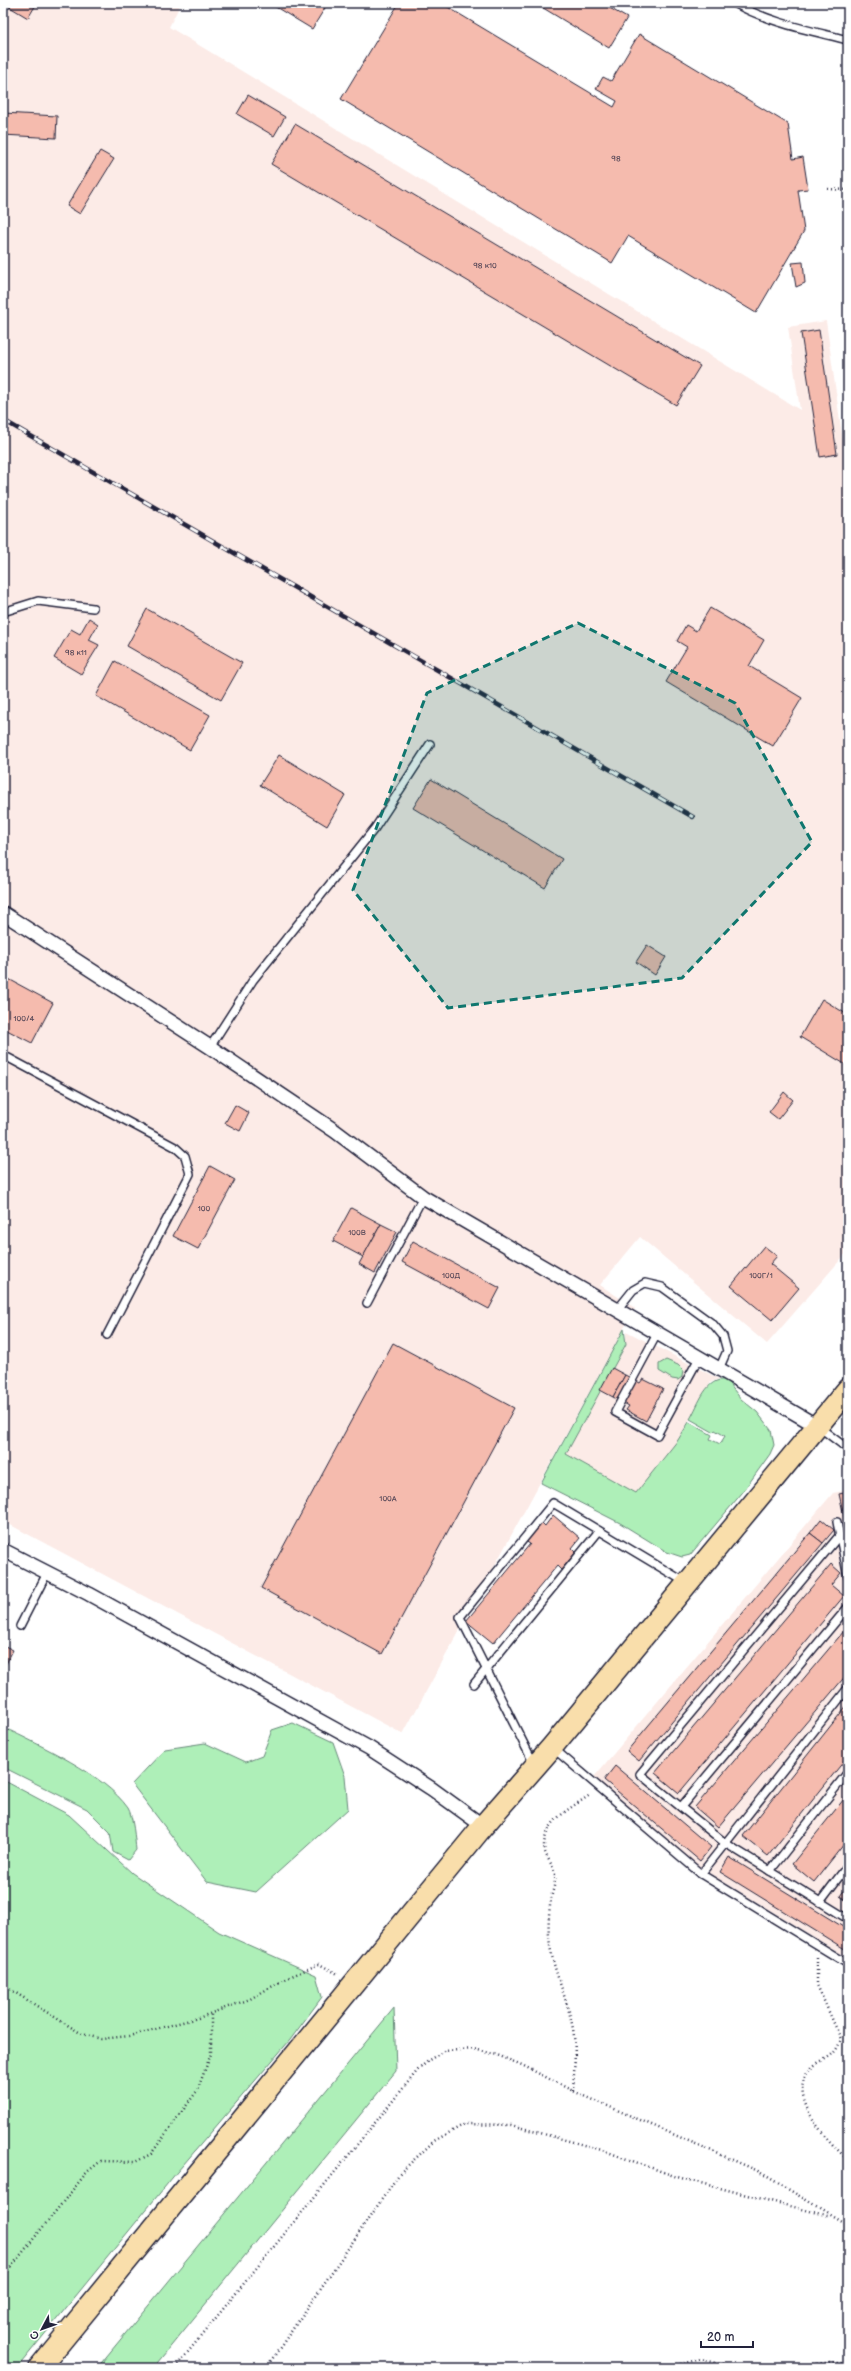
<svg xmlns="http://www.w3.org/2000/svg" width="851" height="2371" font-family="'Balsamiq Sans',sans-serif">
<rect width="100%" height="100%" fill="#fff"/>
<filter id="ink" filterUnits="userSpaceOnUse"><feTurbulence type="fractalNoise" baseFrequency=".025" numOctaves="2"/><feDisplacementMap in="SourceGraphic" scale="8" xChannelSelector="R" yChannelSelector="G"/><feConvolveMatrix kernelMatrix="1 2 1 2 8 2 1 2 1" color-interpolation-filters="sRGB"/></filter>
<g filter="url(#ink)">
<g fill="#fcebe7">
<polygon points="3,3 181,3 169,27 800,410 788,327 826,321 848,478 848,1251 767,1344 640,1237 600,1285 635,1308 403,1734 3,1521"/>
<polygon points="626,1331 719,1379 711,1382 678,1440 636,1493 566,1454 626,1344"/>
<polygon points="848,1490 848,1958 697,1866 594,1777 833,1493"/>
</g>
<g fill="#aeefb8" stroke="#68887a">
<path d="M624,1329L626,1344L566,1454L636,1493L678,1440L689,1422L712,1435L710,1439L720,1444L725,1436L715,1430L713,1432L690,1419C699,1404 706,1377 726,1380L741,1399L757,1412L771,1430L774,1445L770,1454L742,1493L690,1555L682,1557L667,1552L620,1523L541,1483Z"/>
<polygon points="666,1360 678,1365 683,1370 682,1377 678,1380 672,1379 659,1371 659,1364"/>
<polygon points="293,1723 333,1742 345,1776 348,1809 256,1892 207,1882 132,1784 165,1749 205,1743 246,1762 262,1756 272,1730"/>
<path d="M3,1727C41,1746 104,1774 128,1808C133,1816 135,1840 136,1850L128,1860L113,1852L110,1832L87,1809L3,1767Z"/>
<polygon points="3,1780 69,1815 132,1873 219,1932 316,1975 322,1997 290,2040 177,2172 17,2368 3,2368"/>
<polygon points="394,2008 396,2071 153,2368 97,2368"/>
</g>
<g fill="#f5bbae" stroke="#22223b">
<polygon points="3,3 37,3 28,18"/>
<polygon points="269,3 328,3 312,29"/>
<polygon points="399,3 441,3 614,107 617,101 596,89 603,77 611,81 639,34 788,124 793,159 803,157 808,189 798,190 804,231 756,313 628,236 612,263 341,99"/>
<polygon points="535,3 601,3 627,18 609,48"/>
<polygon points="248,95 285,117 274,136 237,114"/>
<polygon points="3,113 57,116 56,138 3,135"/>
<polygon points="295,124 700,366 676,405 271,164"/>
<polygon points="100,151 114,159 80,214 67,206"/>
<polygon points="803,262 805,283 796,287 792,263"/>
<polygon points="819,330 837,454 820,457 801,333"/>
<polygon points="710,608 764,640 749,666 802,698 773,746 666,682 687,647 677,641 686,625 696,631"/>
<polygon points="147,609 242,663 221,700 127,646"/>
<polygon points="89,618 98,624 89,640 99,645 81,674 54,658 71,629 80,634"/>
<polygon points="115,661 210,715 190,750 96,696"/>
<polygon points="279,755 345,795 327,826 260,785"/>
<polygon points="431,779 562,859 545,888 413,808"/>
<polygon points="647,945 666,957 655,975 636,962"/>
<polygon points="3,976 53,1003 32,1043 3,1028"/>
<polygon points="822,999 848,1015 848,1066 800,1037"/>
<polygon points="784,1092 793,1100 778,1119 769,1112"/>
<polygon points="235,1105 249,1113 240,1131 225,1123"/>
<polygon points="210,1166 235,1180 198,1249 173,1236"/>
<polygon points="351,1208 381,1224 363,1257 333,1241"/>
<polygon points="381,1224 397,1232 375,1273 359,1264"/>
<polygon points="413,1241 500,1288 489,1309 402,1262"/>
<polygon points="764,1246 777,1256 770,1264 799,1288 772,1320 731,1286"/>
<polygon points="393,1343 514,1408 382,1654 261,1588"/>
<polygon points="612,1368 625,1375 613,1397 600,1390"/>
<polygon points="625,1375 640,1383 643,1379 663,1389 646,1421 626,1410 629,1406 613,1397"/>
<polygon points="848,1492 848,1534 839,1494"/>
<polygon points="553,1515 580,1538 572,1548 576,1552 561,1570 557,1566 493,1643 466,1621 530,1544 525,1541 541,1522 545,1526"/>
<polygon points="821,1519 834,1530 823,1543 810,1533"/>
<polygon points="810,1533 823,1543 639,1761 627,1751"/>
<polygon points="831,1564 841,1573 831,1585 844,1596 679,1793 655,1773"/>
<polygon points="844,1631 848,1634 848,1673 718,1827 695,1807"/>
<polygon points="3,1645 13,1650 3,1670"/>
<polygon points="848,1704 848,1756 768,1856 743,1836"/>
<polygon points="615,1766 711,1847 700,1861 604,1780"/>
<polygon points="848,1794 848,1839 814,1882 792,1864"/>
<polygon points="729,1857 848,1930 848,1951 720,1872"/>
<polygon points="848,1885 848,1902 840,1896"/>
</g>
<g fill="none" stroke-linecap="round" stroke-linejoin="round">
<defs>
<g id="service">
<path d="M734,3C770,23 809,30 848,40"/>
<polyline points="3,612 38,601 93,608"/>
<polyline points="210,1047 253,980 375,828 430,744"/>
<polyline points="3,1055 175,1147 185,1156 190,1174 107,1335"/>
<polyline points="367,1303 423,1197"/>
<polyline points="617,1310 633,1290 645,1283 662,1287 713,1324 723,1336 727,1351 719,1369"/>
<polyline points="657,1334 615,1412 657,1435 699,1358"/>
<polyline points="819,1427 848,1449"/>
<polyline points="837,1522 848,1577"/>
<polyline points="839,1536 640,1774 725,1843 848,1919"/>
<polyline points="20,1626 47,1573"/>
<polyline points="474,1684 599,1531"/>
<polyline points="553,1748 701,1874 848,1964"/>
<polyline points="534,1764 460,1617 553,1503 685,1582"/>
<polyline points="681,1807 848,1607"/>
<polyline points="770,1871 848,1772"/>
<polyline points="701,1874 848,1688"/>
<polyline points="820,1902 848,1865"/>
</g>
<g id="minor">
<polyline points="3,913 210,1047 335,1131 423,1197 817,1426"/>
<polyline points="3,1550 89,1594 369,1748 432,1789 483,1826"/>
</g>
<polyline id="primary" points="39,2368 483,1826 552,1747 848,1389"/>
</defs>
<use href="#service" stroke="#22223b" stroke-width="10"/>
<use href="#minor" stroke="#22223b" stroke-width="16"/>
<use href="#primary" stroke="#22223b" stroke-width="24"/>
<g stroke="#22223b" stroke-width="2.5" stroke-dasharray="1 3" stroke-linecap="butt">
<polyline points="828,189 848,190"/>
<path d="M817,1958V1985L841,2039C833,2063 820,2056 808,2072C787,2099 830,2143 848,2160"/>
<polyline points="3,1985 82,2034 101,2039 129,2036 198,2018 250,1999 285,1979 319,1964 338,1974"/>
<path d="M573,2091C574,2069 577,2046 572,2024C566,1994 551,1967 549,1936C548,1924 549,1911 551,1899C552,1892 556,1883 555,1875C552,1858 538,1854 547,1833C555,1815 574,1806 590,1795"/>
<polyline points="3,2277 87,2172 101,2161 135,2162 151,2154 197,2091 211,2054 211,2013"/>
<polyline points="175,2368 418,2070 429,2060 444,2051 474,2049 497,2055 522,2065 573,2091 756,2170 848,2225"/>
<polyline points="266,2368 400,2173 434,2141 465,2124 511,2125 602,2150 677,2177 829,2216"/>
<polyline points="664,2368 701,2359 735,2368"/>
<polyline points="781,2368 823,2363 848,2363"/>
</g>
<use href="#service" stroke="#fff" stroke-width="7"/>
<use href="#minor" stroke="#fff" stroke-width="13"/>
<use href="#primary" stroke="#f9deab" stroke-width="21"/>
<defs>
<polyline id="rail" points="3,420 693,817"/>
</defs>
<use href="#rail" stroke="#22223b" stroke-width="4.5"/>
<use href="#rail" stroke="#fff" stroke-width="3" stroke-dasharray="9" stroke-linecap="butt"/>
</g>
</g>
<path fill="#0f766e" fill-opacity="0.2" stroke="#0f766e" stroke-width="3" stroke-dasharray="8 5" stroke-linejoin="round" d="M578,623L735,703L812,842L682,978L448,1008L353,890L427,693Z"/>
<g text-anchor="middle" dominant-baseline="central" stroke-width="4" stroke-linejoin="round" paint-order="stroke">
<g font-size="8" fill="#574858">
<text x="616" y="158">98</text>
<text x="485" y="265">98 к10</text>
<text x="76" y="652">98 к11</text>
<text x="24" y="1018">100/4</text>
<text x="204" y="1208">100</text>
<text x="357" y="1232">100В</text>
<text x="451" y="1275">100Д</text>
<text x="761" y="1275">100Г/1</text>
<text x="388" y="1498">100А</text>
</g>
</g>
<rect width="851" height="2371" fill="none" stroke="#fff" stroke-width="16"/>
<rect x="8" y="8" width="835" height="2355" fill="none" stroke="#22223b" stroke-width="1.5" filter="url(#ink)"/>
<g transform="translate(42 2329) rotate(229)" stroke="#ffffff" stroke-width="3" paint-order="stroke">
<path d="M0-3L7 15L0 10L-7 15Z" fill="#22223b"/>
<text y="-6" font-size="11" font-weight="bold" text-anchor="middle" fill="#22223b">С</text>
</g>
<path d="M701 2341v6h52v-6" fill="none" stroke="#22223b" stroke-width="2"/>
<text x="707" y="2341" font-size="12" fill="#22223b" stroke="#ffffff" stroke-width="3" paint-order="stroke">20 m</text>
</svg>
